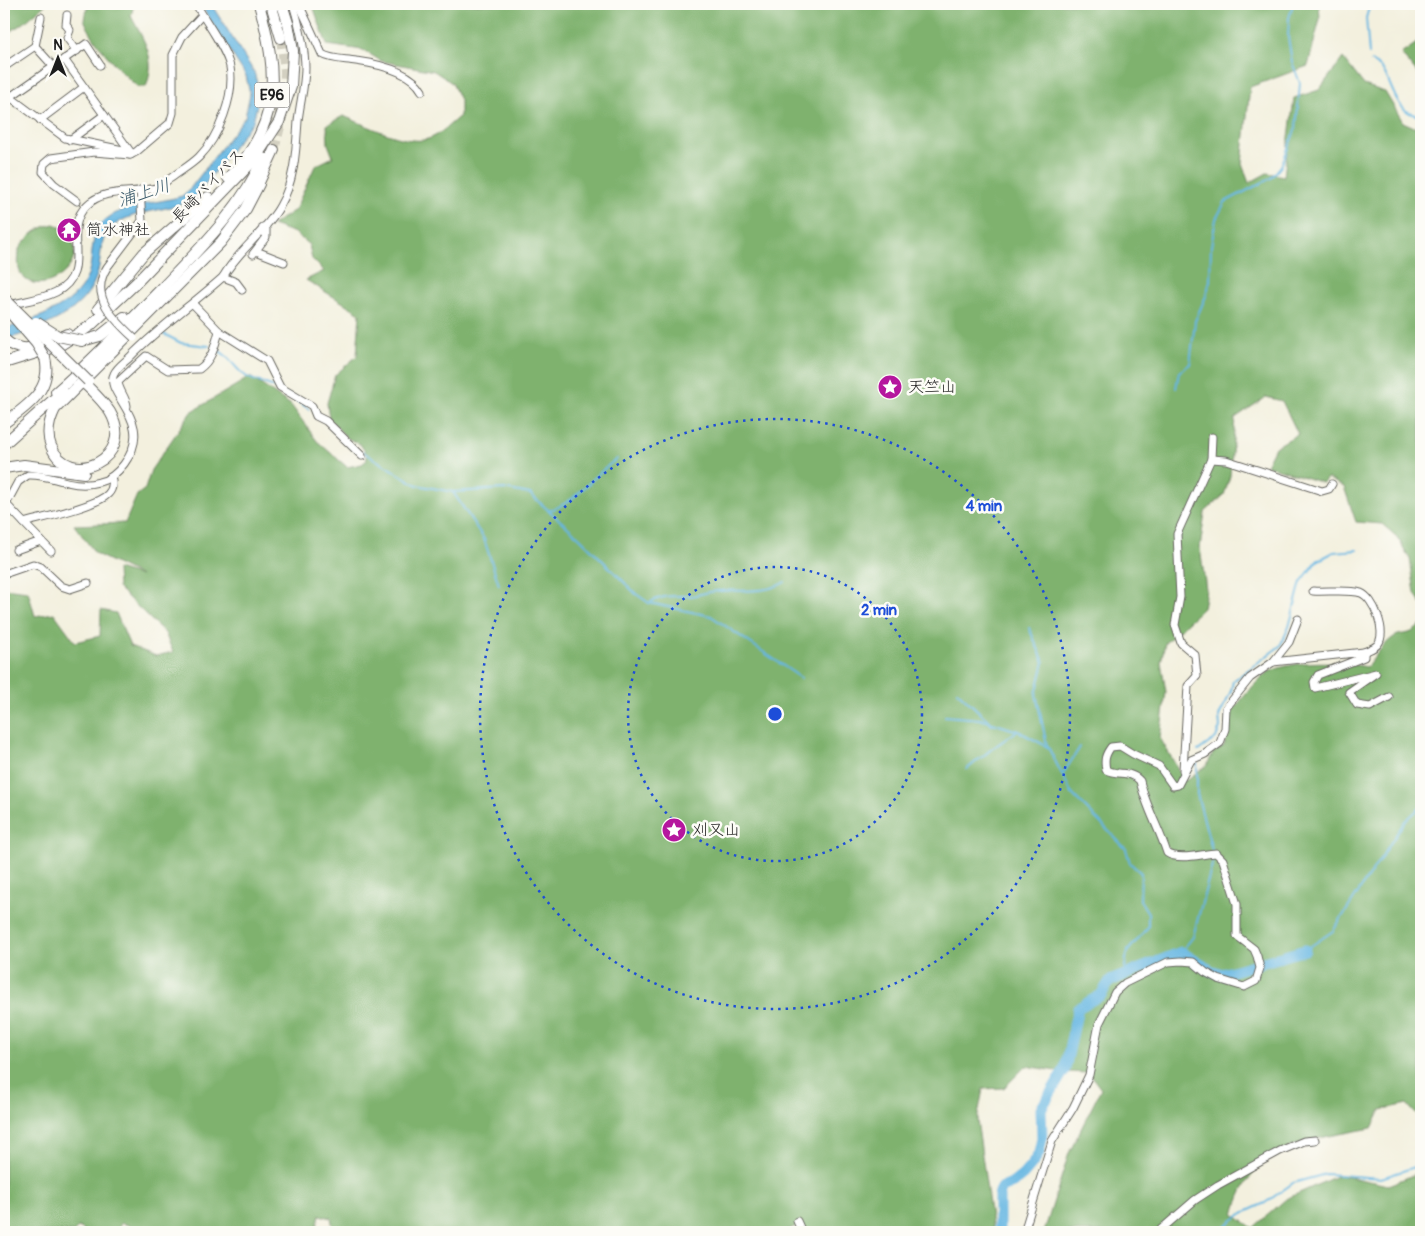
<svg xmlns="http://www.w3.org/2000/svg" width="1425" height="1236" font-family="Pangolin,'Klee One',sans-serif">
<rect width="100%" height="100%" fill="#fdfcf7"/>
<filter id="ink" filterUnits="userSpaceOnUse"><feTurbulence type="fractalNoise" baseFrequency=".02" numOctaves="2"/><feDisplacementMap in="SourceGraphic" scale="10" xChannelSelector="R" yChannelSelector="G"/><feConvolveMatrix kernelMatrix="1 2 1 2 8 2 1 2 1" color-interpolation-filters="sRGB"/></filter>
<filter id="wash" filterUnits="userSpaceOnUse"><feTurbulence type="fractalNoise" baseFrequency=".0096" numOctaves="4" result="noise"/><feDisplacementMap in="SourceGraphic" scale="20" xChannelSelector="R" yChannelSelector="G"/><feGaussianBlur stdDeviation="1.12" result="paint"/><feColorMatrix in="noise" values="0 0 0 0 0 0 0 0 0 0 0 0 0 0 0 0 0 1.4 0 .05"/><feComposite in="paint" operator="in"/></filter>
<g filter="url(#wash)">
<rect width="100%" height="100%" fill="#f3f0de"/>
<g fill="#7fb26e" stroke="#4e6745">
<polygon points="4,4 46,4 24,23 4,35"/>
<path d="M82,4H134L131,16C144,41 157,58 146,87H138C117,69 94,44 84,19L88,8Z"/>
<path d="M315,4H1319L1320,19L1308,66L1250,87L1242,164L1249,183L1267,173L1284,176L1294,98L1319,90L1343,58L1364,85L1385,92L1403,122L1421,130V604L1415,593L1410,559L1397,537L1382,524L1356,522L1344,487L1327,478L1323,483L1266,465L1275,447L1298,434L1282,401L1266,397L1235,418L1230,476L1224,495L1205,512L1200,548L1206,589L1203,608L1165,643L1161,662L1166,692L1160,738L1185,781L1207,765L1213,753L1224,746C1227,735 1229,719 1234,709C1239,702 1262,675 1268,672C1299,659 1336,661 1367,667C1375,657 1383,644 1394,637C1404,631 1409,638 1421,624V1120L1407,1104L1381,1110L1372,1128C1310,1140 1251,1143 1234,1215L1253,1228L1286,1199L1339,1175L1388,1185L1421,1172V1232H1044L1069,1153L1101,1089L1089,1073L1062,1072L1026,1066L1004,1088L983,1089L977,1120L993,1232H810L799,1225L783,1232H334L331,1218L320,1215L316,1232H148L122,1223L114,1232H84L79,1227L74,1232H4V1156L6,1153L4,1151V588L28,591L35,616L54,613L75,642L100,636L101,610L116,613L130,646L156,656L173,652L165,633L118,588L117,569L141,576L96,554L74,525L125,523L137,495L145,489L151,470L191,412L250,377L291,405L317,441L347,467L362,464L367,460L366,453L360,444L347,438L329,419L327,403L335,375L357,356L360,313L306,280L324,271L312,259L309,245L295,233L272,225L295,210L315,166L333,157L328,144L327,125L343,116C365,124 405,146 428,139C439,136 451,123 460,116V100L452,83L434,71L381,61L363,50L327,45L314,9Z"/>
<polygon points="1421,40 1421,78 1401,54"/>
<path d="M54,224C62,227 67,231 71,239C89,270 33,301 20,272C17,265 19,256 19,249C29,235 38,227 54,224Z"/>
</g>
<path fill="#67b7e2" stroke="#426a7f" d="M200,4H211L254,72L260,94L253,121L196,196C171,214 134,207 111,228C99,239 102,256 98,271C88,313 40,329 4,340V329C35,319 83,306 90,267C93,252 91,235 102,223C122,203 156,204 182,196L189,190L245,117L250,94L246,76Z"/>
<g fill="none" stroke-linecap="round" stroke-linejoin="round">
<g stroke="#67b7e2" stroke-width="2">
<polyline points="1369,54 1366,18 1370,4"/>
<path d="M1371,61C1375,64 1381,66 1383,70C1393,86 1396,115 1421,116"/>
<polyline points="162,333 181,343 209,346"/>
<path d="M219,351C231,357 234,368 244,375C254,382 267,383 278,389"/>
<polyline points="1176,388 1179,372 1190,364 1195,321 1206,296 1210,281 1211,246 1216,219 1225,202 1271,178 1281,166 1296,128 1300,83 1292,62 1288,37 1289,18 1293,4"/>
<polyline points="286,394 309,409"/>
<polyline points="363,452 417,485 453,492 504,489 530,494 580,538 636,594 649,603 711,616 801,678"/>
<polyline points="453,492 484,539 499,585"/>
<path d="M548,511C577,503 592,475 617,459"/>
<path d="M649,603C663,595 671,596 686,596C696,597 707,591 717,591C742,589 763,595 785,582"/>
<polyline points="1029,628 1044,662 1036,694 1047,746"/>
<polyline points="957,691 992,724"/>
<polyline points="945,716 980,719 1018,731 1048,747 1072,794 1126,849 1130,863 1141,873 1140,900 1148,913 1148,927 1127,952 1124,974"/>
<polyline points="1198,751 1216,738 1220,727 1219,716 1231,691 1233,681 1280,646 1289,627 1301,582 1317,561 1334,552 1357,550"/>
<polyline points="1197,763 1197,794 1212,850"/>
<polyline points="967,769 993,748 1017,731"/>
<polyline points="1063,774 1080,747"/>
<polyline points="1305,950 1333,931 1405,821 1421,807"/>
<polyline points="1181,952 1193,937 1213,861"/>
<polyline points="1216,1232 1243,1213 1265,1203 1293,1183 1326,1174 1381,1178 1421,1165"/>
</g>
<polyline stroke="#67b7e2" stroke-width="11" points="999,1232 999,1192 1001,1188 1013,1183 1023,1175 1034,1162 1039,1153 1042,1138 1041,1109 1065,1069 1078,1008 1101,995 1110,981 1181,952 1210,970 1222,974 1305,950"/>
</g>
</g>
<g filter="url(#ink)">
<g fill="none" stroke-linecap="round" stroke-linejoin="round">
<g stroke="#d3d0c1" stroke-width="10" stroke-dasharray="10 5" stroke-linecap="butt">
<polyline points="281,38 285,71 284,102"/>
<polyline points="274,150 282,119"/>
<polyline points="263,158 272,128 278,92"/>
</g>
<defs>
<g id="minor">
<path d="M299,4L322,54C332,60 345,59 356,61C378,64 411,71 422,91"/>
<polyline points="67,15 66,25 70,30 67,38 77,51"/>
<polyline points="35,46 41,17"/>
<polyline points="64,59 132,154"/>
<polyline points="4,67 35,46 53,66"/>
<polyline points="10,97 65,138 123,150 130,155 136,152 170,123 173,113 173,55 182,37 202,15"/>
<polyline points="4,98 10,97 86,44 100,65"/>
<polyline points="40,120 84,87"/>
<polyline points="70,140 104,115"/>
<polyline points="77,201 54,184 43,172 44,164 51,158 94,152 130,155"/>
<polyline points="256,251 284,262"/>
<polyline points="253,254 266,237 266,229 263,227"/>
<polyline points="111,262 142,221 140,190"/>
<polyline points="223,277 236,282 242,290"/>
<polyline points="193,304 219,331 267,361 280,387 312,406 316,416 326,421 362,456"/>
<path d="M9,305C24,301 42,299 56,292C95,273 60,230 87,205C106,187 132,195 155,188C161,186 166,181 171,178C180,171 191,165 199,157C219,137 235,95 230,67C226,48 205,21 196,4"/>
<path d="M127,406C126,397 119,391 118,382L146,356L168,370L199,369C212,360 215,346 219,331"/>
<polyline points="1211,459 1212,437"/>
<path d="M6,504L24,523C42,518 97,506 108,494C113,489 113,483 111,477"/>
<path d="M4,508L18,482L28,475C50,473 71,490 99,482C109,480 118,472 124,464C157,420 103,395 114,374C117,367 125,362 130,357C158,328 193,304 223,277C238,250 265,233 280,206C295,180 296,150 298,121C300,103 305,85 305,68C305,46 299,24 293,4"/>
<polyline points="24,523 51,551"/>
<polyline points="16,550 41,541"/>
<polyline points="4,574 33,564 41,567 61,586 70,589 88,583"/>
<path d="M1313,591C1325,592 1350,589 1361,593C1374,598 1387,632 1378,644C1375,648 1368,650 1364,652"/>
<polyline points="1273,662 1289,642 1298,619"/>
<polyline points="1183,770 1188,686 1197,676 1195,655 1181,643 1175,625 1180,597 1177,534 1211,459 1226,460 1322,491 1329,489 1332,484"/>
<polyline points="797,1221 802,1232"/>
<path d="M1024,1232L1052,1141L1073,1108L1089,1075L1099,1024L1115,992L1125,983L1168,962L1181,961L1193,962L1205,972L1218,979L1244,987L1256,981L1260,968L1257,956L1254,949L1237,936V904L1223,860L1216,853C1201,854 1179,861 1167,853C1159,828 1146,807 1140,781C1131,770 1118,776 1106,770C1104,760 1105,755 1111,747L1120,746L1133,754L1159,766L1173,786L1178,785L1191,760L1205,754L1220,743L1225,729L1226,708L1250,678L1273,662L1364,652V657L1318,675L1314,682L1315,688L1376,673L1349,692L1357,705L1370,707L1389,697"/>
<polyline points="1158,1232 1195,1200 1218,1185 1280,1151 1304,1141 1315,1140"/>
</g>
<g id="highway">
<polyline points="271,4 281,38"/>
<path d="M228,178C282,124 278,72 259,4"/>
<polyline points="256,189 274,150"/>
<polyline points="98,309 144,253 208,197"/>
<path d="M4,339C22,358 47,343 67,334"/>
<polyline points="82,341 100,336 124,317"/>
<polyline points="4,363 59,346 90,326 136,283 254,160 279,122 291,87 293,51 288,23 282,4"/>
<path d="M84,383C93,392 103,401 110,412C137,458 69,490 51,446C46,434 49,421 55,409L221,242L246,209L259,184"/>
<path d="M56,392C94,359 128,323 163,287C200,248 242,208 263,158"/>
<path d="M4,423C26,407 53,390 45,358"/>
<polyline points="4,444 63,391"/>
<polyline points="4,468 24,465 84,473"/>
</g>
</defs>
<use href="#minor" stroke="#676660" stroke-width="9"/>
<use href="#highway" stroke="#676660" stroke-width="12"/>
<use href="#minor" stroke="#fff" stroke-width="7"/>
<use href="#highway" stroke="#fff" stroke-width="10"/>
<defs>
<path id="minor-bridge" d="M111,262C86,292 111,317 134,338"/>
<g id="highway-bridge">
<polyline points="5,299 88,381"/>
<polyline points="6,308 36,343 45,358"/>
<polyline points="36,322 58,336 82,341"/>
</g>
</defs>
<use href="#minor-bridge" stroke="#676660" stroke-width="9" stroke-linecap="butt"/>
<use href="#highway-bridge" stroke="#676660" stroke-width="12" stroke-linecap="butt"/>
<use href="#minor-bridge" stroke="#fff" stroke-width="7"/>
<use href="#highway-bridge" stroke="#fff" stroke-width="10"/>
</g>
</g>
<g fill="none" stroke="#1d4ed8" stroke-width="2.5" stroke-dasharray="2.5 5">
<circle cx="775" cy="714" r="147"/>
<circle cx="775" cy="714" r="295"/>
</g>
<defs>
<symbol id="temple-disc" viewBox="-11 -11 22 22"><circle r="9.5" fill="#b5179e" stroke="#fdfcf7"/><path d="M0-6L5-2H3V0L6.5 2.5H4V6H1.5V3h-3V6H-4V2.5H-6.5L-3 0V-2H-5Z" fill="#fff"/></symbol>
<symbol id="sight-disc" viewBox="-11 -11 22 22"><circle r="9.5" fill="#b5179e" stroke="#fdfcf7"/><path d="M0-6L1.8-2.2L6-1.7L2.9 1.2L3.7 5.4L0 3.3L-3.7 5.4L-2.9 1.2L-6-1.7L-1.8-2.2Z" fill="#fff"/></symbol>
</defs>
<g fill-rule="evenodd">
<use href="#temple-disc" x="55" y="216" width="28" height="28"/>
<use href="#sight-disc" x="876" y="373" width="28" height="28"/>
<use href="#sight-disc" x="660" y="816" width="28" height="28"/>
</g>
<g text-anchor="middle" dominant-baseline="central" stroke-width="5" stroke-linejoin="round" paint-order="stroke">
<rect fill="#fdfcf7" stroke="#605f5e" stroke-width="1" x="254.5" y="82.5" width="35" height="25" rx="4"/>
<g font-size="15" font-weight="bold" fill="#1c1c1c">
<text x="272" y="95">E96</text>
</g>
<g font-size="16" fill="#1c1c1c" stroke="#fdfcf7">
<text transform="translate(208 186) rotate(-46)">長崎バイパス</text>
</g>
<g font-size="16" fill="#1c1c1c" stroke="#fdfcf7" text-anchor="start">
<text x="86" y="230">筒水神社</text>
<text x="908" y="387">天竺山</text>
<text x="692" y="830">刈又山</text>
</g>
<g font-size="18" font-style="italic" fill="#3a5a6b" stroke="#fdfcf7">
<text transform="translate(144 193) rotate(-18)">浦上川</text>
</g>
</g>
<circle cx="775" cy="714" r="8" fill="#1d4ed8" stroke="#fdfcf7" stroke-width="2.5"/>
<g font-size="15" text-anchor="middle" font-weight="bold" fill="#1d4ed8" stroke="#fdfcf7" stroke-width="5" stroke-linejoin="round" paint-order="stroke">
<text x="984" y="511">4 min</text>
<text x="879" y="615">2 min</text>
</g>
<rect width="1425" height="1236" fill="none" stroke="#fdfcf7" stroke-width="20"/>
<g transform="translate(58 58)" stroke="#fdfcf7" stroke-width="4" paint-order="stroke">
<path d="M0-4L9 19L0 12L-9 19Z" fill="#1c1c1c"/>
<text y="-8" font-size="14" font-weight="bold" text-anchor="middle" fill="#1c1c1c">N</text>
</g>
</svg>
